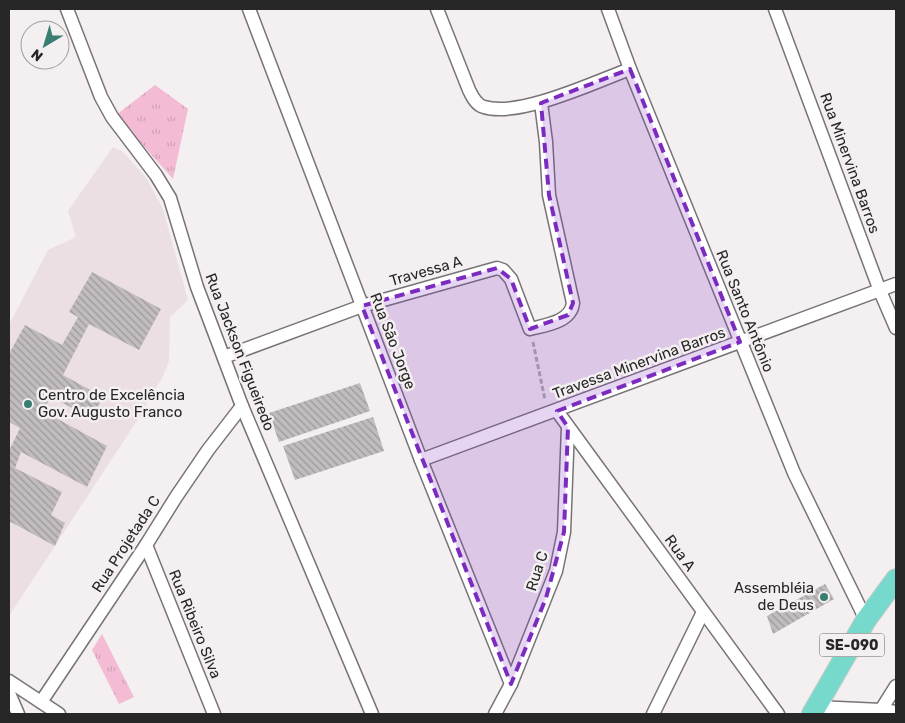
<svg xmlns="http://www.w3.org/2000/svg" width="905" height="723" font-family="Rubik,sans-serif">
<defs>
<pattern id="grass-tufts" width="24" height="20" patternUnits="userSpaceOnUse" patternTransform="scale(1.25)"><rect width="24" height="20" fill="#f3bcd4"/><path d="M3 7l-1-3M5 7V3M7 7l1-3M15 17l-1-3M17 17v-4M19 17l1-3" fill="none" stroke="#d0a2b6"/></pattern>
<pattern id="building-back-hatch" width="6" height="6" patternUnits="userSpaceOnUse" patternTransform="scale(1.25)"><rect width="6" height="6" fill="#c1bcbe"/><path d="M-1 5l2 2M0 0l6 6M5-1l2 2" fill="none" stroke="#9d999a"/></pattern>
</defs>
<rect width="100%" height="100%" fill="#f4eff1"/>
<polygon fill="#ecdfe4" points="113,147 123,152 147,179 163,209 188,300 170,317 169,361 163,376 140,416 9,616 9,325 48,250 76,237 68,211"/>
<g fill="url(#grass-tufts)">
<polygon points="155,85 188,109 173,179 116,115"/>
<polygon points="102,634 134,697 119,704 92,650"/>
</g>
<g fill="url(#building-back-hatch)">
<polygon points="92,272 161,309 139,350 89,324 63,375 103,397 92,418 51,397 43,411 107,446 87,487 21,452 15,468 62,492 51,515 65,523 55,546 9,521 9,451 20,428 9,422 9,354 25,325 62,345 78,317 69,312"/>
<polygon points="360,383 370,411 279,442 269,413"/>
<polygon points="373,417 384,451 295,480 283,446"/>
<polygon points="825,584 834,599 773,634 767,616"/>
</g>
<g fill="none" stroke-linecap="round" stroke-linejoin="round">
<defs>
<g id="minor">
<polyline points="67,9 101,97 112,117 156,175 170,198 197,287 242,406 372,714"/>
<polyline points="249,9 421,460 511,684"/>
<path d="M437,9L469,90C472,96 476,105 484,107C519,118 595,82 630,69"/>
<polyline points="608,9 630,69 794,473 866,620"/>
<polyline points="775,9 880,291 896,328"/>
<path d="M224,357L362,306L497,268L503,270L511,279L530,329C546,325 571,322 573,303L549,195L546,142L541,103"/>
<polyline points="557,411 778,714"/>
<polyline points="421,460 896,284"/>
<polyline points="146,545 214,714"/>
<polyline points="9,681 59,714"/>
<polyline points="9,693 18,714"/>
<polyline points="41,702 146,545 176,497 208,450 242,406"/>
<polyline points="817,707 881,710 896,686"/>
<polyline points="881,710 896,712"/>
<polyline points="495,714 511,684 556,571 564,532 568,427"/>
<polyline points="653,714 703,612"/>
</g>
<polyline id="primary" points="812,714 866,620 896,579"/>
</defs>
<use href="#minor" stroke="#787476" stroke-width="15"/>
<use href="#primary" stroke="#cbcbcb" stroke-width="22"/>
<polyline stroke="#b1adae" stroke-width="3" stroke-dasharray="5 2.5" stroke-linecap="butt" points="533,342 545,400"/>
<use href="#minor" stroke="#fff" stroke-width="12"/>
<use href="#primary" stroke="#77d9cc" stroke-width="20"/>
</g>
<path fill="#7b2cbf" fill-opacity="0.2" stroke="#7b2cbf" stroke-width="4" stroke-dasharray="10 6" stroke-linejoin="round" d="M630,69L740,342L557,411L568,427L564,532L546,598L511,684L362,306L497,268L511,279L530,329L568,315L573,303L549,195L541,103Z"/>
<g fill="#3a7e72" stroke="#f4eff1" stroke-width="2">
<circle cx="28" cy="404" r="5"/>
<circle cx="824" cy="597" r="5"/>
</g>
<g text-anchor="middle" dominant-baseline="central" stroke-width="5" stroke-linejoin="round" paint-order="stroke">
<rect fill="#f4eff1" stroke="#656364" stroke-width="1" x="819.5" y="633.5" width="65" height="23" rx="4"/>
<g font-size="14" font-weight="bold" fill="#282727">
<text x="852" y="645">SE-090</text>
</g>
<g font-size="15" fill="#282727" stroke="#f4eff1">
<text transform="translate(850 163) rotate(70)">Rua Minervina Barros</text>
<text transform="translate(426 271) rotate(-16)">Travessa A</text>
<text transform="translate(745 311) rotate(68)">Rua Santo Antônio</text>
<text transform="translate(393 341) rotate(69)">Rua São Jorge</text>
<text transform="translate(240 352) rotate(69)">Rua Jackson Figueiredo</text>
<text transform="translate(639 363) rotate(-20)">Travessa Minervina Barros</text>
<text transform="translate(126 544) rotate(-57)">Rua Projetada C</text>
<text transform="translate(680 553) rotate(54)">Rua A</text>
<text transform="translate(537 571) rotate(-72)">Rua C</text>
<text transform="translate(195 624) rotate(68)">Rua Ribeiro Silva</text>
</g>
<g font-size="15" fill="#282727" stroke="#f4eff1" text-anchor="start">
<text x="38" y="395">Centro de Excelência<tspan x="38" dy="17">Gov. Augusto Franco</tspan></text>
<text x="814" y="588" text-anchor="end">Assembléia<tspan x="814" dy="17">de Deus</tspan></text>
</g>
</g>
<rect width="905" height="723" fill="none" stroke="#282727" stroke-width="20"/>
<g transform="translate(45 45) rotate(218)"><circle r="24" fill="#f4eff1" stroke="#a29fa0"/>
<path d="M0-4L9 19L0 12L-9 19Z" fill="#3a7e72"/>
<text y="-8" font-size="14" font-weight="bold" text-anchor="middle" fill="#282727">N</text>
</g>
</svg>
